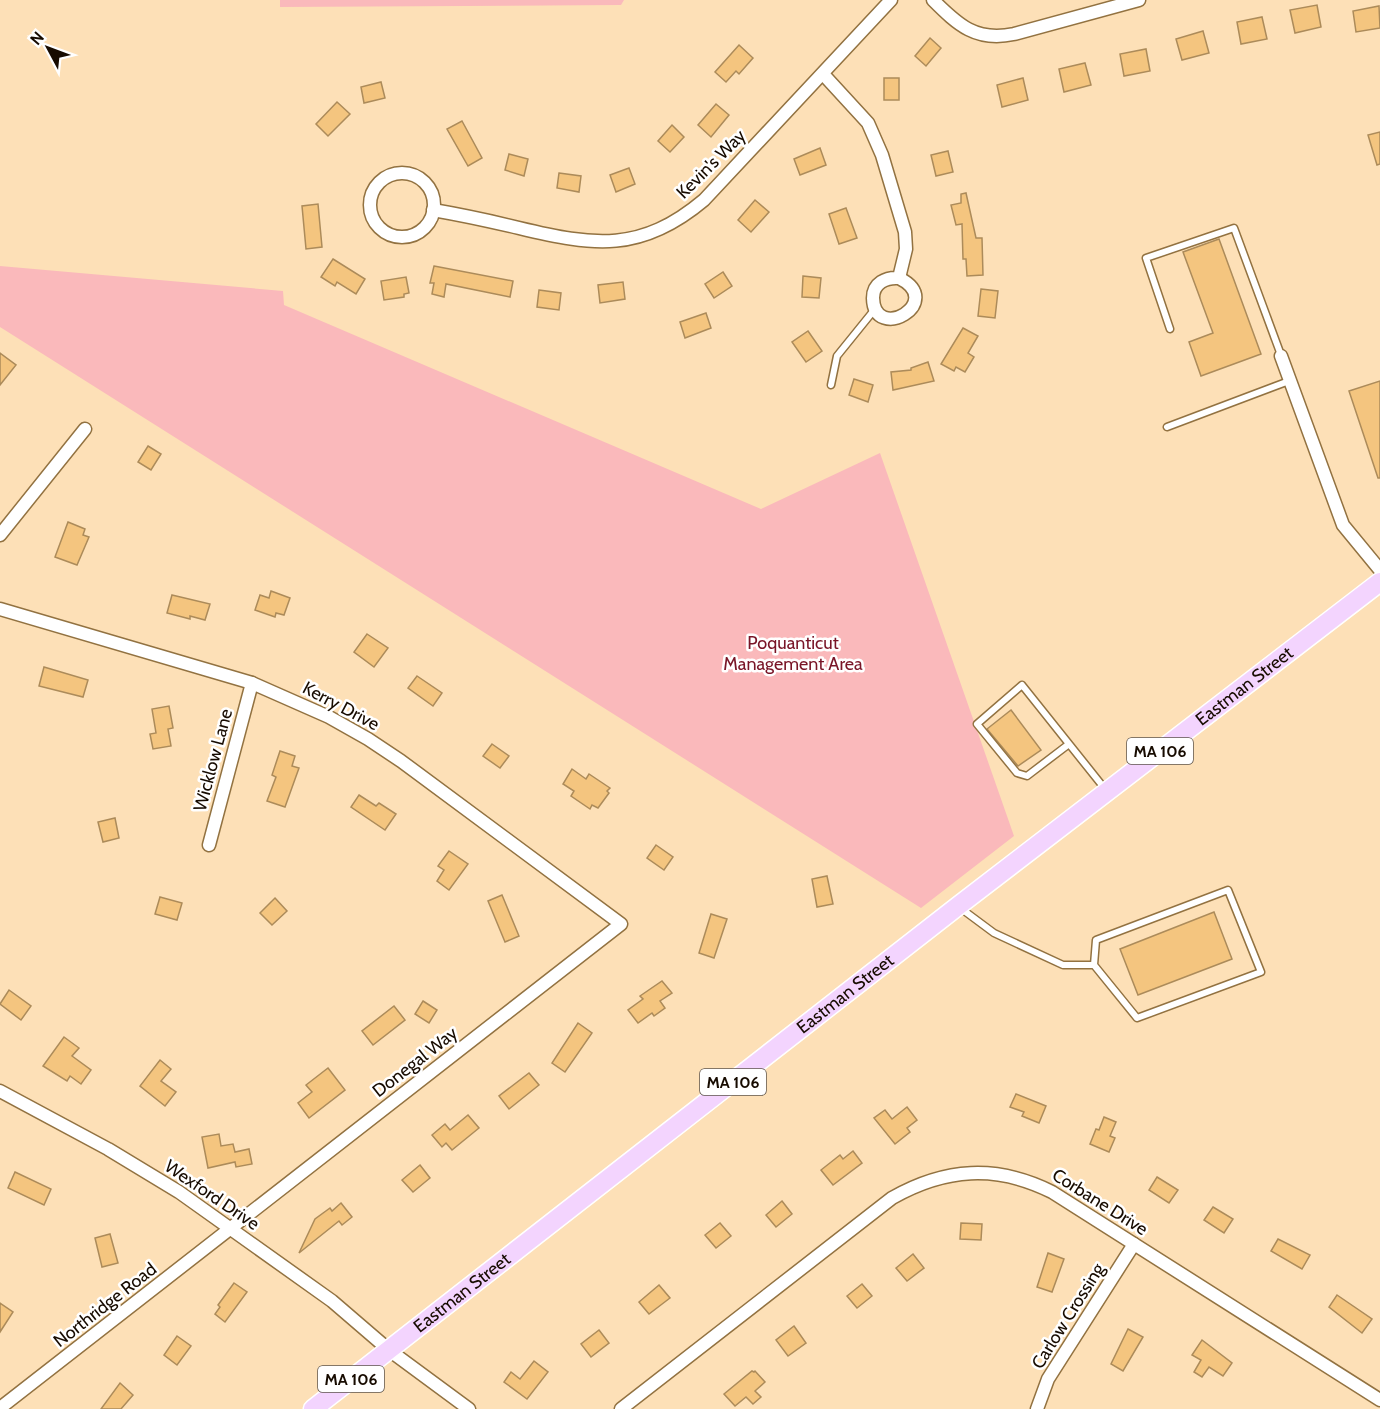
<svg xmlns="http://www.w3.org/2000/svg" width="1380" height="1409" font-family="Cabin,sans-serif">
<rect width="100%" height="100%" fill="#fde0b7"/>
<g fill="#fab9bb">
<polygon points="280,0 624,0 621,5 280,7"/>
<polygon points="0,266 283,291 284,305 761,509 880,453 1014,836 921,908 0,327"/>
</g>
<g fill="#f4c57f" stroke="#ac8b5a" stroke-width="1.5">
<polygon points="1317,5 1321,27 1295,33 1290,10"/>
<polygon points="1379,6 1380,28 1356,32 1353,11"/>
<polygon points="1262,17 1267,39 1241,44 1237,22"/>
<polygon points="1203,31 1209,53 1182,60 1176,39"/>
<polygon points="930,38 941,48 926,66 915,56"/>
<polygon points="739,45 753,58 739,74 736,71 726,82 715,72"/>
<polygon points="1146,49 1150,71 1124,76 1120,54"/>
<polygon points="1085,63 1091,85 1064,92 1059,69"/>
<rect x="884" y="78" width="15" height="22"/>
<polygon points="1023,78 1028,100 1002,107 997,85"/>
<polygon points="381,82 385,98 364,103 361,87"/>
<polygon points="337,102 350,114 328,136 316,124"/>
<polygon points="716,104 729,115 711,137 698,125"/>
<polygon points="462,121 482,158 468,166 447,129"/>
<polygon points="672,125 684,137 670,152 658,141"/>
<polygon points="1380,132 1380,164 1377,165 1368,135"/>
<polygon points="820,148 826,165 800,175 794,159"/>
<polygon points="948,151 953,172 936,176 931,155"/>
<polygon points="509,154 528,159 524,176 505,170"/>
<polygon points="629,168 635,184 616,192 610,175"/>
<polygon points="559,173 581,176 579,192 557,188"/>
<polygon points="966,193 976,238 982,238 983,275 967,276 966,259 963,259 962,224 956,225 951,205 961,203 961,194"/>
<polygon points="755,200 769,212 751,232 738,220"/>
<polygon points="318,204 322,247 306,249 302,206"/>
<polygon points="846,208 857,238 839,244 829,214"/>
<polygon points="1219,239 1261,354 1201,376 1189,342 1213,333 1183,252"/>
<polygon points="333,259 365,279 356,294 337,282 335,286 321,277"/>
<polygon points="434,266 513,281 510,297 446,284 444,297 432,294 434,283 430,283"/>
<polygon points="723,272 732,286 714,298 705,284"/>
<polygon points="803,276 821,278 819,298 802,297"/>
<polygon points="406,277 409,293 404,294 404,297 384,300 381,281"/>
<polygon points="623,282 625,299 600,303 598,285"/>
<polygon points="981,289 998,291 995,318 978,316"/>
<polygon points="539,290 561,293 559,310 537,307"/>
<polygon points="706,313 711,328 685,338 680,322"/>
<polygon points="963,328 978,336 968,353 974,357 965,372 956,367 954,371 941,364"/>
<polygon points="808,331 822,351 806,362 792,342"/>
<polygon points="0,353 16,365 0,385"/>
<polygon points="928,362 934,381 893,390 891,372 911,370 911,368"/>
<polygon points="854,379 873,385 868,402 849,395"/>
<polygon points="1380,381 1380,478 1378,478 1349,391"/>
<polygon points="148,446 161,454 151,470 138,462"/>
<polygon points="68,522 85,529 83,535 89,537 77,565 55,557"/>
<polygon points="271,591 290,598 284,615 276,613 275,617 255,610 260,595 269,598"/>
<polygon points="172,595 210,604 205,620 190,616 190,619 167,613"/>
<polygon points="367,634 388,648 374,667 354,652"/>
<polygon points="44,667 88,680 83,697 39,686"/>
<polygon points="417,676 442,693 433,706 408,688"/>
<polygon points="169,706 173,728 168,729 171,746 153,749 150,734 156,733 152,709"/>
<polygon points="1011,710 1041,750 1018,766 987,729"/>
<polygon points="492,744 509,756 500,768 483,756"/>
<polygon points="280,751 295,756 292,766 299,768 285,807 267,801 276,777 272,775"/>
<polygon points="572,769 586,779 589,774 610,788 607,791 609,793 598,808 592,805 590,809 571,796 574,791 563,784"/>
<polygon points="359,795 376,806 379,803 396,814 385,830 351,807"/>
<polygon points="115,818 119,838 103,842 98,822"/>
<polygon points="656,845 673,857 664,870 647,858"/>
<polygon points="449,851 468,864 449,890 437,881 444,870 438,866"/>
<polygon points="827,876 833,904 817,907 812,879"/>
<polygon points="502,895 519,936 505,942 488,901"/>
<polygon points="160,897 182,903 177,920 155,914"/>
<polygon points="275,898 287,911 272,925 260,913"/>
<polygon points="1214,912 1232,959 1138,995 1120,949"/>
<polygon points="711,914 727,919 714,958 699,953"/>
<polygon points="662,981 672,993 660,1001 665,1008 654,1016 652,1013 638,1023 628,1010 643,999 640,996"/>
<polygon points="9,990 31,1006 21,1020 0,1004"/>
<polygon points="423,1001 437,1010 429,1023 415,1014"/>
<polygon points="394,1006 405,1020 373,1045 362,1031"/>
<polygon points="578,1023 592,1033 565,1072 552,1063"/>
<polygon points="64,1037 79,1048 72,1056 91,1070 81,1084 70,1076 67,1081 43,1066"/>
<polygon points="160,1060 171,1069 161,1081 176,1092 165,1106 140,1086"/>
<polygon points="328,1068 345,1090 309,1118 298,1103 312,1092 306,1085"/>
<polygon points="529,1073 539,1085 509,1109 499,1096"/>
<polygon points="1016,1094 1046,1106 1039,1123 1022,1116 1024,1112 1010,1107"/>
<polygon points="907,1107 917,1120 907,1128 910,1132 895,1144 874,1118 885,1110 892,1119"/>
<polygon points="468,1115 479,1128 452,1150 446,1143 442,1147 432,1135 445,1124 450,1130"/>
<polygon points="1104,1117 1116,1122 1110,1136 1115,1138 1109,1152 1090,1144 1096,1129 1099,1130"/>
<polygon points="219,1134 221,1146 233,1144 235,1152 249,1149 252,1164 236,1167 235,1162 208,1168 202,1137"/>
<polygon points="853,1151 862,1163 833,1185 821,1170 840,1155 843,1159"/>
<polygon points="420,1165 430,1178 413,1192 402,1180"/>
<polygon points="15,1172 51,1189 44,1205 8,1188"/>
<polygon points="1157,1177 1178,1190 1169,1203 1149,1190"/>
<polygon points="782,1201 792,1214 776,1227 766,1215"/>
<polygon points="341,1203 352,1217 342,1225 339,1221 299,1253 315,1219 330,1208 332,1211"/>
<polygon points="1213,1207 1233,1219 1224,1233 1204,1220"/>
<polygon points="720,1223 731,1236 716,1248 705,1235"/>
<polygon points="961,1223 982,1224 981,1240 960,1239"/>
<polygon points="110,1234 118,1263 102,1267 95,1238"/>
<polygon points="1278,1239 1310,1255 1302,1269 1271,1251"/>
<polygon points="1048,1253 1064,1259 1052,1292 1037,1287"/>
<polygon points="913,1254 924,1268 907,1281 896,1268"/>
<polygon points="234,1283 247,1292 225,1322 215,1314 220,1307 218,1305"/>
<polygon points="862,1284 872,1296 857,1308 847,1296"/>
<polygon points="659,1285 670,1298 649,1314 639,1302"/>
<polygon points="1337,1295 1372,1319 1362,1333 1329,1307"/>
<polygon points="0,1303 13,1312 0,1332"/>
<polygon points="794,1326 806,1343 788,1356 776,1340"/>
<polygon points="1128,1329 1143,1337 1123,1371 1111,1364"/>
<polygon points="599,1330 609,1343 591,1357 581,1344"/>
<polygon points="177,1336 191,1346 177,1365 164,1355"/>
<polygon points="1202,1340 1232,1363 1223,1376 1209,1367 1202,1377 1194,1372 1201,1360 1192,1355"/>
<polygon points="534,1361 548,1372 527,1399 504,1382 511,1372 520,1379"/>
<polygon points="752,1371 754,1372 755,1371 765,1382 755,1391 761,1397 753,1404 746,1397 735,1406 724,1394"/>
<polygon points="120,1383 133,1395 121,1409 101,1409"/>
</g>
<g fill="none" stroke-linecap="round" stroke-linejoin="round">
<defs>
<g id="lane">
<polyline points="1170,329 1146,258 1234,228 1281,355"/>
<polyline points="831,385 837,356 875,309"/>
<polyline points="1167,427 1289,381"/>
<polyline points="1069,744 1027,776 1017,773 977,724 1022,685 1105,789"/>
<polyline points="959,907 994,933 1063,965 1094,965 1137,1018 1261,972 1228,890 1096,940 1094,965"/>
</g>
<g id="street">
<path d="M933,0C958,25 976,42 1014,34L1139,0"/>
<path d="M823,74L868,123L882,155L905,232L906,249L899,278C947,302 874,344 873,298C873,283 886,277 899,278"/>
<circle cx="402" cy="205" r="32"/>
<path d="M433,210C462,215 490,221 519,228C594,246 641,253 704,200L891,0"/>
<polyline points="1281,356 1343,525 1380,570"/>
<polyline points="0,535 85,429"/>
<polyline points="0,609 252,683 329,717 368,739 401,761 621,924 0,1408"/>
<polyline points="209,845 252,683"/>
<polyline points="0,1091 108,1149 179,1192 332,1301 389,1350 469,1409"/>
<path d="M621,1409L892,1198C945,1168 996,1164 1052,1192L1380,1400"/>
<polyline points="1037,1409 1048,1379 1134,1244"/>
</g>
<g id="primary">
<path id="s1" d="M313,1409L958,906L1380,582"/>
</g>
</defs>
<use href="#lane" stroke="#927241" stroke-width="9"/>
<use href="#street" stroke="#927241" stroke-width="15"/>
<use href="#primary" stroke="#fff" stroke-width="21"/>
<use href="#lane" stroke="#fff" stroke-width="6"/>
<use href="#street" stroke="#fff" stroke-width="12"/>
<use href="#primary" stroke="#f3d4fe" stroke-width="18"/>
</g>
<g text-anchor="middle" dominant-baseline="central" stroke-width="5" stroke-linejoin="round" paint-order="stroke">
<g fill="#fff" stroke="#5d544c" stroke-width="1.5">
<rect x="1127" y="738" width="66" height="26" rx="4.5"/>
<rect x="700" y="1069" width="66" height="26" rx="4.5"/>
<rect x="318" y="1366" width="66" height="26" rx="4.5"/>
</g>
<g font-size="16" font-weight="bold" fill="#170b00">
<text x="1160" y="751">MA 106</text>
<text x="733" y="1082">MA 106</text>
<text x="351" y="1379">MA 106</text>
</g>
<g font-size="18" fill="#170b00" stroke="#fff">
<text transform="translate(711 164) rotate(-45)">Kevin's Way</text>
<text stroke="none"><textPath href="#s1" startOffset="1179">Eastman Street</textPath></text>
<text transform="translate(341 706) rotate(28)">Kerry Drive</text>
<text transform="translate(213 760) rotate(-75)">Wicklow Lane</text>
<text stroke="none"><textPath href="#s1" startOffset="675">Eastman Street</textPath></text>
<text transform="translate(415 1062) rotate(-38)">Donegal Way</text>
<text transform="translate(212 1195) rotate(34)">Wexford Drive</text>
<text transform="translate(1100 1202) rotate(32)">Corbane Drive</text>
<text stroke="none"><textPath href="#s1" startOffset="189">Eastman Street</textPath></text>
<text transform="translate(105 1305) rotate(-38)">Northridge Road</text>
<text transform="translate(1068 1316) rotate(-58)">Carlow Crossing</text>
</g>
<g font-size="18" fill="#791527" stroke="#fff">
<text x="793" y="643">Poquanticut<tspan x="793" dy="21">Management Area</tspan></text>
</g>
</g>
<g transform="translate(48 48) rotate(311)" stroke="#ffffff" stroke-width="4.5" paint-order="stroke">
<path d="M0-4.5L10 22L0 15L-10 22Z" fill="#170b00"/>
<text y="-9" font-size="16" font-weight="bold" text-anchor="middle" fill="#170b00">N</text>
</g>
</svg>
